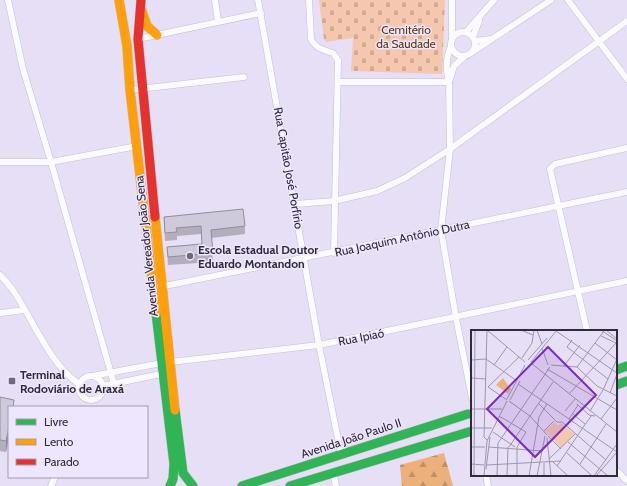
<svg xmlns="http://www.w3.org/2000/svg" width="627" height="486" font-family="Cabin,sans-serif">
<defs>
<pattern id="forest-firs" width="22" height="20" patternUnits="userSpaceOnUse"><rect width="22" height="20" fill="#ecb07a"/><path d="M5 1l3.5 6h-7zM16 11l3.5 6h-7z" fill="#c08f65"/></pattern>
<pattern id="cemetery-stones" width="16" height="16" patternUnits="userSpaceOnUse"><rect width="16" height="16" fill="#f4c7ae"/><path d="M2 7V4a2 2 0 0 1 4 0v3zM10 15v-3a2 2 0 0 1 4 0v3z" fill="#d2ab96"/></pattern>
</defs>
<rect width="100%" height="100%" fill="#e7dff6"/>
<polygon fill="url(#forest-firs)" points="444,453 453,486 402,486 400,465"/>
<polygon fill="url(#cemetery-stones)" points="319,0 445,0 442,74 351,71 353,38 326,42 324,39"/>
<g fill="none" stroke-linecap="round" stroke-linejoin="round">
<defs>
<g id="street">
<polyline points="8,0 23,69 51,162 114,384"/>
<polyline points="215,0 218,21"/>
<polyline points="258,0 319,345 341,454"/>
<path d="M309,0L311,39C316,49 324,50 333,53L338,60L334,253"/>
<polyline points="568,0 627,79"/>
<circle cx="463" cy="44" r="12"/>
<polyline points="466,32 494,0"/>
<polyline points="473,37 479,21"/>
<polyline points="138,39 261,13"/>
<polyline points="452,39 452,0"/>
<polyline points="475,41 492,39"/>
<path d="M451,47C445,58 446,70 449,82L450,149L441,230L456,318L472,398"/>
<polyline points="471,53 551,0"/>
<polyline points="339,82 449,82"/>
<polyline points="449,82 454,66 464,57"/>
<polyline points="130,90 244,77"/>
<polyline points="0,162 51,162 137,146"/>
<polyline points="295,204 334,201 377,191 405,178 450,149 627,21"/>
<path d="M0,275C11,285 18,297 25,310C40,336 54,366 79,384"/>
<polyline points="160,287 627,192"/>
<polyline points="0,313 25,310"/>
<polyline points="587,331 550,169 555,164 627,148"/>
<circle cx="91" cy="388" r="12"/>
<polyline points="92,376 162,363 319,345 627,281"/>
<polyline points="103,386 166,373"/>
<polyline points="616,470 627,481"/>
<polyline points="333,472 336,486"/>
<polyline points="486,475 488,486"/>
<polyline points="51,486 55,477"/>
</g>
<g id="fast">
<polyline points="156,313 174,464 173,479 170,486"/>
<polyline points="616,370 627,366"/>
<polyline points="616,385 627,381"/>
<polyline points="175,410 183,473 193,486"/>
<polyline points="242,486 468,414"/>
<polyline points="290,486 472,431"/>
</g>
<g id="slow">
<polyline points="119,0 127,46 130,90 156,313"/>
<polyline points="142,11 147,26 157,35"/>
<polyline points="155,217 175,410"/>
</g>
<polyline id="jam" points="141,0 138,39 155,217"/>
</defs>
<use href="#street" stroke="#c5bfd0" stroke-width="7"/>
<use href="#fast" stroke="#c5bfd0" stroke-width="10"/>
<use href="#slow" stroke="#c5bfd0" stroke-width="10"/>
<use href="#jam" stroke="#c5bfd0" stroke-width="10"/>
<use href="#street" stroke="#fbfafe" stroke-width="6"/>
<use href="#fast" stroke="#30b455" stroke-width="9"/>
<use href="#slow" stroke="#ff9f0a" stroke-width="9"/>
<use href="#jam" stroke="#e5322d" stroke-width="9"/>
</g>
<g fill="#b2aebc">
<polygon points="164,217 245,226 245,234 211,238 213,262 168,265 167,247 202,244 201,234 177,236 177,240 165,241"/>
<polygon points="0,397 14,407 6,452 0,451"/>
</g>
<polygon fill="#918d99" points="9,427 9,438 6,452 6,441"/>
<g fill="#cfcadb" stroke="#918d99">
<polygon points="243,209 245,226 211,230 213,253 168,257 167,247 202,244 201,226 176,228 177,232 165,233 164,217"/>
<polygon points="0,397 14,400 13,407 9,407 9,427 6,441 0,440"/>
</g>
<g fill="#70697c" stroke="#eee6ff" stroke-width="1.5">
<circle cx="190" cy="256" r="4"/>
<rect x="8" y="377" width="8" height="8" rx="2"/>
</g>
<g text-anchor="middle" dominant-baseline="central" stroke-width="3" stroke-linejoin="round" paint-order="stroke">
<g font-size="12" fill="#5f360d" stroke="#eee6ff">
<text x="406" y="29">Cemitério<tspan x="406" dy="14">da Saudade</tspan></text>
</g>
<g font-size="12" fill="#302a3a" stroke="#eee6ff">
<text transform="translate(289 168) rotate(80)">Rua Capitão José Porfírio</text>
<text transform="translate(402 238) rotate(-12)">Rua Joaquim Antônio Dutra</text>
<text transform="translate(146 246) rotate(-96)">Avenida Vereador João Sena</text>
<text transform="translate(361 337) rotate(-11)">Rua Ipiaó</text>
<text transform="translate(351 438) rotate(-18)">Avenida João Paulo II</text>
</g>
<g font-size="12" font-weight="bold" fill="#302a3a" stroke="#eee6ff" text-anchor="start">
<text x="198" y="249">Escola Estadual Doutor<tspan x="198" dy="14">Eduardo Montandon</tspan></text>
<text x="20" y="374">Terminal<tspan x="20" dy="14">Rodoviário de Araxá</tspan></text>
</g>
</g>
<g transform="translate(471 330)">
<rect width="146" height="146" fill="#e7dff6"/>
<path d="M32,48L40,59L37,64L25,55Z" fill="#ecb07a"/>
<path d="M84,92L87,96L90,93L103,104L90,118L74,101Z" fill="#f4c7ae"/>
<path fill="none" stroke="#9e97ab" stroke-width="1" d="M16,0L13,107L16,110M16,0L54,32M50,0L62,5M66,0L71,14M130,0L146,11M135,0L146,9M85,1L146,43M130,6L145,13M101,10L96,17L137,49M124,13L146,30M71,18L77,35M51,28L61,13L63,0M0,30L15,29L46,51M57,30L76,8M60,32L86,0M60,33L146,102M23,35L36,17M80,35L106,37L126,56L146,66M92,37L109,15M106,37L133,1M76,39L146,80M0,48L15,49M47,54L146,122M17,57L48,27M17,57L36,70M139,63L146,44M98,64L146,12M36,69L54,35M39,70L49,51M38,71L59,86L76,105M67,73L86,92H91L135,130M106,74L118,85L124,86M0,79H31M94,81L104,69M119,81L132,60L146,29M102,84L114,94M28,86L55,102L46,117V146M98,89L107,75M130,89L146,68M113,96L121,85M0,98H21M73,101L83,91M22,102L44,117M77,106L90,119M76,108L80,146M97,112L137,146M0,117H14M18,117L71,121M38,117L82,52M96,123L120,145M78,129L104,104M82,132L97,146M0,134L13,135M109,134L135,94M16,135L90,131M86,136L113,96M15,139L19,107M3,146L4,0M13,146L16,111L36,71M26,146L27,113L79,37M36,146L37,117M58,146L68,87L76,74M66,146L74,106M73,146V133M123,146L146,114M125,146L146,122"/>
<path fill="#7b2cbf" fill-opacity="0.15" stroke="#7b2cbf" stroke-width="2" d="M77,17L125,65L64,127L16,79Z"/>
<rect width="146" height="146" fill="none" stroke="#302a3a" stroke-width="2"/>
</g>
<rect x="8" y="406" width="140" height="72" fill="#eee6ff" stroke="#a29bb0"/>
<rect x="16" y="419" width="20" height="6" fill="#30b455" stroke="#a29bb0"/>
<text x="44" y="426" font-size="12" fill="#302a3a">Livre</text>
<rect x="16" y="439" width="20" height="6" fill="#ff9f0a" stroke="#a29bb0"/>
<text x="44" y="446" font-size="12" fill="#302a3a">Lento</text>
<rect x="16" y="459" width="20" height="6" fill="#e5322d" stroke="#a29bb0"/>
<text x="44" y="466" font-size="12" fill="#302a3a">Parado</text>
</svg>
